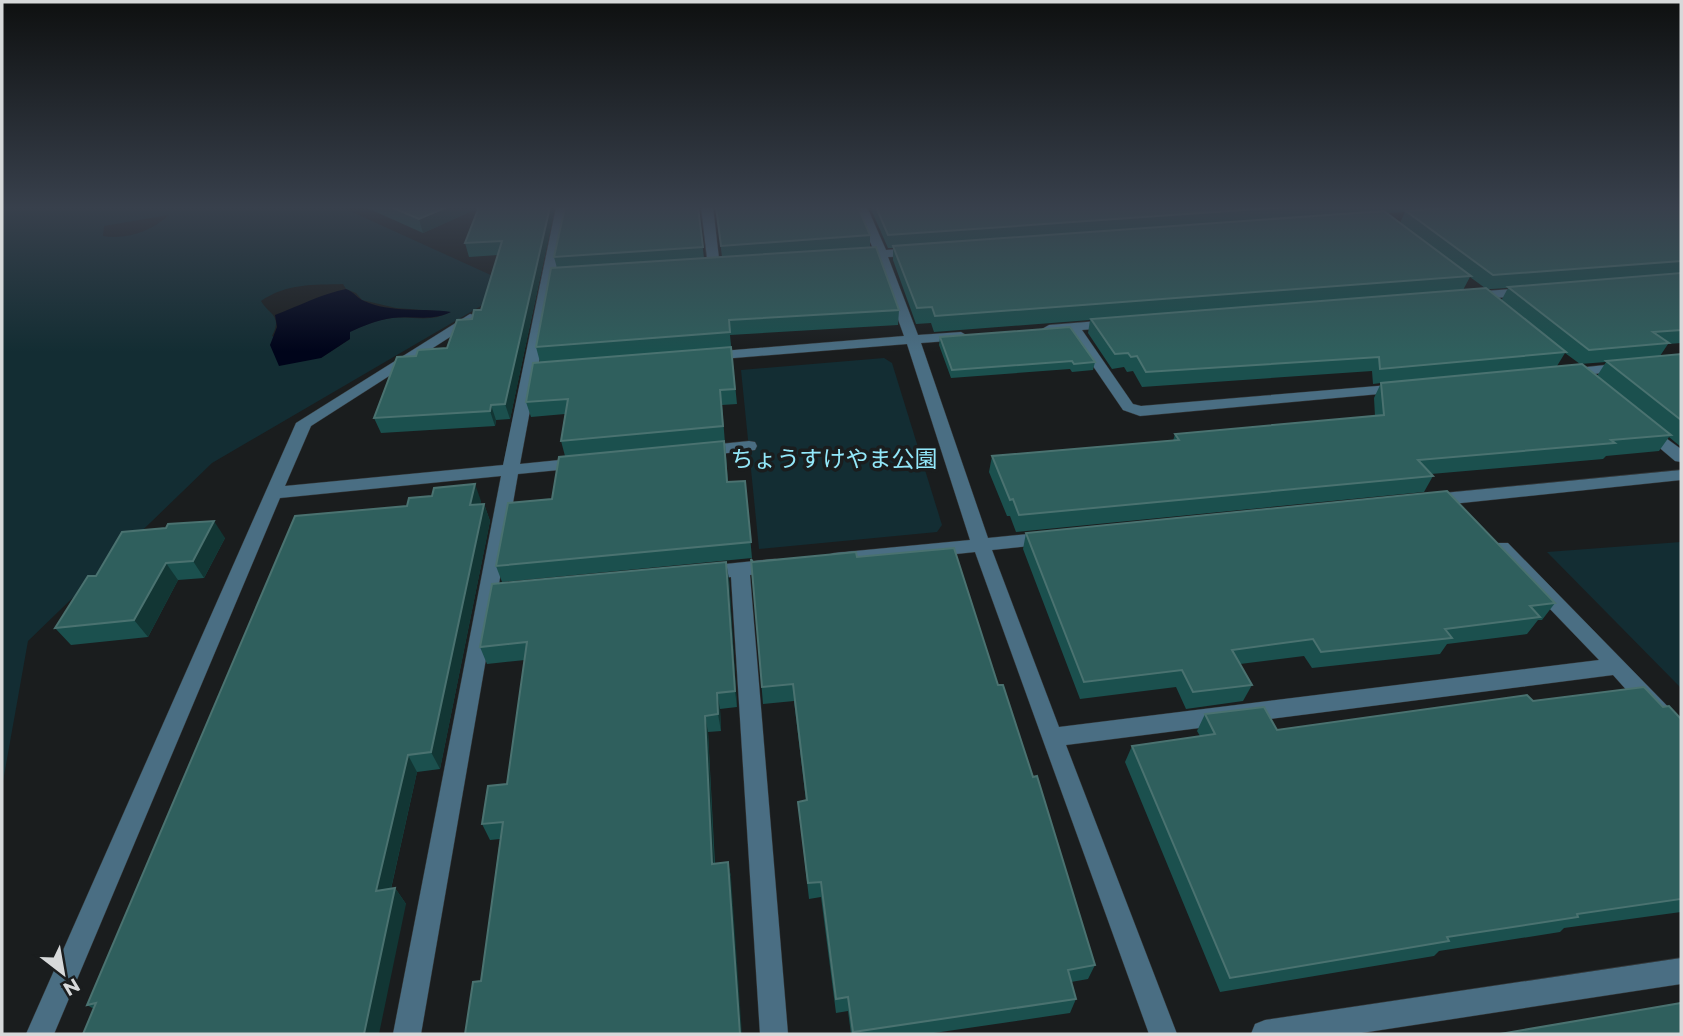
<svg xmlns="http://www.w3.org/2000/svg" width="1683" height="1036" font-family="Montserrat,'Noto Sans JP',sans-serif">
<rect width="100%" height="100%" fill="#1a1d1e"/>
<g fill="#132d33" fill-rule="evenodd">
<path d="M2,207H341L515,286L212,463L28,641L2,787ZM169,215C152,231 127,240 103,236L104,226ZM343,284L346,289L356,293L362,300L396,308L450,312C430,323 414,316 393,318C378,319 363,326 349,332L350,339L321,358L272,336C283,315 269,315 261,301C287,283 313,285 343,284Z"/>
<polygon points="884,358 892,363 942,525 937,532 759,549 741,370"/>
<polygon points="1681,542 1681,688 1547,552"/>
</g>
<path fill="#00041a" d="M346,289C354,292 357,298 364,301C390,313 424,308 451,312C431,322 413,315 392,318C377,320 363,326 350,332V339L321,358L279,366L270,345L277,327L275,315C299,306 321,294 346,289Z"/>
<g fill="none" stroke-linecap="round" stroke-linejoin="round">
<defs>
<g id="minor">
<polygon points="556,207 568,207 520,464 579,458 587,463 579,468 518,474 421,1034 393,1034 501,476 280,498 54,1034 26,1034 296,423 470,314 475,315 475,321 311,426 285,486 503,465"/>
<polygon points="701,207 713,207 720,267 714,271 708,267"/>
<polygon points="855,207 867,207 886,250 915,248 921,252 915,256 888,257 918,335 961,332 968,336 961,340 921,343 988,538 1047,532 1053,534 1056,538 1053,542 1047,544 992,550 1059,727 1599,660 1496,553 1493,548 1496,543 1508,543 1681,720 1681,744 1673,742 1613,675 1066,745 1177,1034 1149,1034 975,552 834,567 828,565 825,560 828,555 834,553 970,540 907,344 710,360 703,356 710,352 904,336 876,258 855,260 849,256 855,252 874,251"/>
<polygon points="1527,288 1532,289 1532,295 1471,300 1464,296 1471,292"/>
<polygon points="1111,320 1118,324 1116,327 1082,330 1133,404 1141,406 1401,384 1408,388 1401,392 1140,416 1123,410 1069,331 1049,333 1042,329 1049,325"/>
<polygon points="1624,363 1629,364 1631,367 1629,370 1568,377 1561,373 1568,369"/>
<polygon points="1648,425 1681,449 1681,462 1675,461 1642,433 1640,430 1642,427"/>
<polygon points="749,441 755,442 757,446 755,450 701,456 693,451 701,446"/>
<polygon points="1681,470 1681,480 1433,506 1424,500 1433,494"/>
<polygon points="775,559 782,561 784,566 782,571 750,575 788,1034 760,1034 731,577 706,580 699,578 697,573 699,568 706,566"/>
<polygon points="1681,958 1681,984 1355,1034 1251,1034 1255,1024 1265,1020"/>
</g>
</defs>
<use href="#minor" stroke="#343738" stroke-width="1"/>
<use href="#minor" fill="#4a6e83" fill-rule="evenodd"/>
</g>
<g fill="#1b504e" fill-rule="evenodd">
<polygon points="365,207 555,207 510,419 496,420 495,426 381,433 374,418 416,356 447,348 472,319 481,310 498,255 469,257 465,243 478,208 423,233"/>
<polygon points="698,207 704,258 722,257 716,207 870,235 870,247 899,310 898,325 730,335 737,404 722,405 728,482 745,481 752,558 502,582 496,566 552,499 565,456 561,441 565,414 531,417 526,402 540,362 536,347 557,268 554,257"/>
<path d="M870,207H1681V343L1668,344L1660,356L1681,354V447L1669,437L1659,451L1606,456L1603,459L1431,474L1433,476L1424,492L1016,532L1010,516H1007L989,472L992,456L1173,441L1175,434L1375,416L1374,398L1381,383L1373,384L1372,371L1142,387L1133,371L1127,372L1124,367L1112,369L1088,333L1090,320L934,332L931,323L916,324L893,260V248H888ZM1405,212L1400,223L1387,213ZM1470,277L1485,288L1463,290ZM1508,288L1501,301L1487,289H1491ZM1565,353L1580,364L1606,362L1597,376L1557,366Z"/>
<polygon points="940,337 1095,362 1093,370 1072,372 1070,369 951,378 939,345"/>
<polygon points="481,501 480,504 484,504 490,521 440,769 417,772 391,889 395,888 406,904 94,1009 87,1005 407,506"/>
<polygon points="166,528 225,538 204,578 178,580 148,637 71,645 55,628 96,576"/>
<polygon points="1026,533 1555,603 1542,620 1538,620 1527,634 1447,644 1440,654 1312,668 1304,656 1240,664 1252,685 1243,701 1186,709 1176,687 1080,699 1023,549"/>
<polygon points="857,557 998,685 1095,965 1088,979 1071,982 1076,999 1070,1013 927,1034 851,1034 848,1011 836,1013 821,897 809,899 798,802 806,801 794,701 763,704 751,559 753,562"/>
<polygon points="729,579 737,707 720,709 721,731 708,732 715,864 728,862 731,877 481,981 500,839 490,840 482,824 507,784 525,660 487,664 480,647"/>
<polygon points="1533,701 1663,707 1681,719 1681,912 1564,928 1560,932 1439,951 1434,956 1220,992 1125,762 1132,746 1200,736 1197,731 1205,714 1277,730"/>
</g>
<g fill="#123634">
<polygon points="447,207 481,207 423,233 419,219"/>
<polygon points="550,207 555,207 510,419 505,404"/>
<polygon points="491,405 496,420 495,426 490,411"/>
<polygon points="475,484 481,501 476,522 470,505"/>
<polygon points="484,504 490,521 440,769 431,752"/>
<polygon points="214,521 225,538 204,578 193,561"/>
<polygon points="726,562 729,579 737,707 735,691"/>
<polygon points="166,563 178,580 148,637 134,620"/>
<polygon points="717,693 720,709 721,731 718,714"/>
<polygon points="705,716 708,732 715,879 712,864"/>
<polygon points="408,755 417,772 387,906 376,891"/>
<polygon points="728,862 731,877 742,1034 740,1034"/>
<polygon points="395,888 406,904 379,1034 364,1034"/>
</g>
<g fill="#2f5f5d" stroke="#4a7270" stroke-width="2">
<polygon points="391,207 447,207 419,219"/>
<polygon points="479,207 550,207 505,404 491,405 490,411 374,418 397,357 416,356 418,350 447,348 457,320 472,319 474,310 481,310 502,241 465,243"/>
<polygon points="565,207 698,207 703,247 554,257"/>
<polygon points="716,207 858,207 870,235 721,246"/>
<polygon points="876,207 1288,207 888,235"/>
<polygon points="1460,207 1681,207 1681,261 1493,275 1406,211"/>
<polygon points="1384,211 1471,276 935,316 932,307 917,308 893,246"/>
<polygon points="876,247 899,310 729,320 730,332 536,347 551,268"/>
<polygon points="1681,273 1681,330 1653,332 1669,343 1589,350 1508,287"/>
<polygon points="1486,288 1566,352 1380,369 1379,357 1146,372 1137,356 1131,357 1128,353 1115,354 1091,319"/>
<polygon points="1070,327 1095,362 1074,364 1072,361 952,370 940,337"/>
<polygon points="731,347 735,389 720,390 723,426 561,441 568,399 526,402 533,363"/>
<polygon points="1681,354 1681,420 1606,361"/>
<polygon points="1582,364 1671,435 1611,440 1615,443 1418,460 1433,476 1019,515 1013,499 1010,500 992,456 1179,440 1175,434 1384,415 1381,383"/>
<polygon points="724,441 727,482 745,481 751,542 496,566 508,503 552,499 559,457"/>
<polygon points="475,484 470,505 484,504 431,752 408,755 376,891 395,888 364,1034 83,1034 96,1003 87,1005 295,516 407,506 409,498 432,496 434,488"/>
<polygon points="1447,491 1555,603 1530,606 1540,617 1445,629 1452,638 1321,652 1313,639 1232,650 1252,685 1193,692 1182,670 1084,682 1026,533"/>
<polygon points="214,521 193,561 166,563 134,620 55,628 88,576 96,576 122,532 166,528 168,524"/>
<polygon points="954,548 998,685 1003,685 1033,777 1037,776 1095,965 1068,970 1076,999 853,1032 848,997 836,999 821,882 808,883 798,802 807,800 793,684 762,687 751,559 753,562 856,552 857,557"/>
<polygon points="726,562 735,691 717,693 718,714 705,716 712,864 728,862 740,1034 465,1034 473,982 481,981 503,822 482,824 488,786 507,784 527,642 480,647 492,584"/>
<polygon points="1644,687 1663,707 1669,706 1681,719 1681,899 1577,914 1578,917 1447,937 1449,941 1230,978 1132,746 1215,734 1205,714 1264,707 1277,730 1527,695 1533,701"/>
<polygon points="1681,1003 1681,1034 1500,1034"/>
</g>
<linearGradient id="sky" x2="0" y2="1"><stop stop-color="#0e1010"/><stop offset="0.59" stop-color="#38404c"/><stop offset="1" stop-color="#38404c" stop-opacity="0"/></linearGradient>
<rect width="1683" height="352" fill="url(#sky)"/>
<g text-anchor="middle" dominant-baseline="central" stroke-width="7" stroke-linejoin="round" paint-order="stroke">
<g font-size="23" fill="#93e8fa" stroke="#1a1d1e">
<text x="834" y="459">ちょうすけやま公園</text>
</g>
</g>
<rect width="1683" height="1036" fill="none" stroke="#d7d9da" stroke-width="7"/>
<g transform="translate(63 973) rotate(149)" stroke="#1a1d1e" stroke-width="5" paint-order="stroke">
<path d="M0-5L12 26L0 18L-12 26Z" fill="#d7d9da"/>
<text y="-10" font-size="19" font-weight="bold" text-anchor="middle" fill="#d7d9da">N</text>
</g>
</svg>
